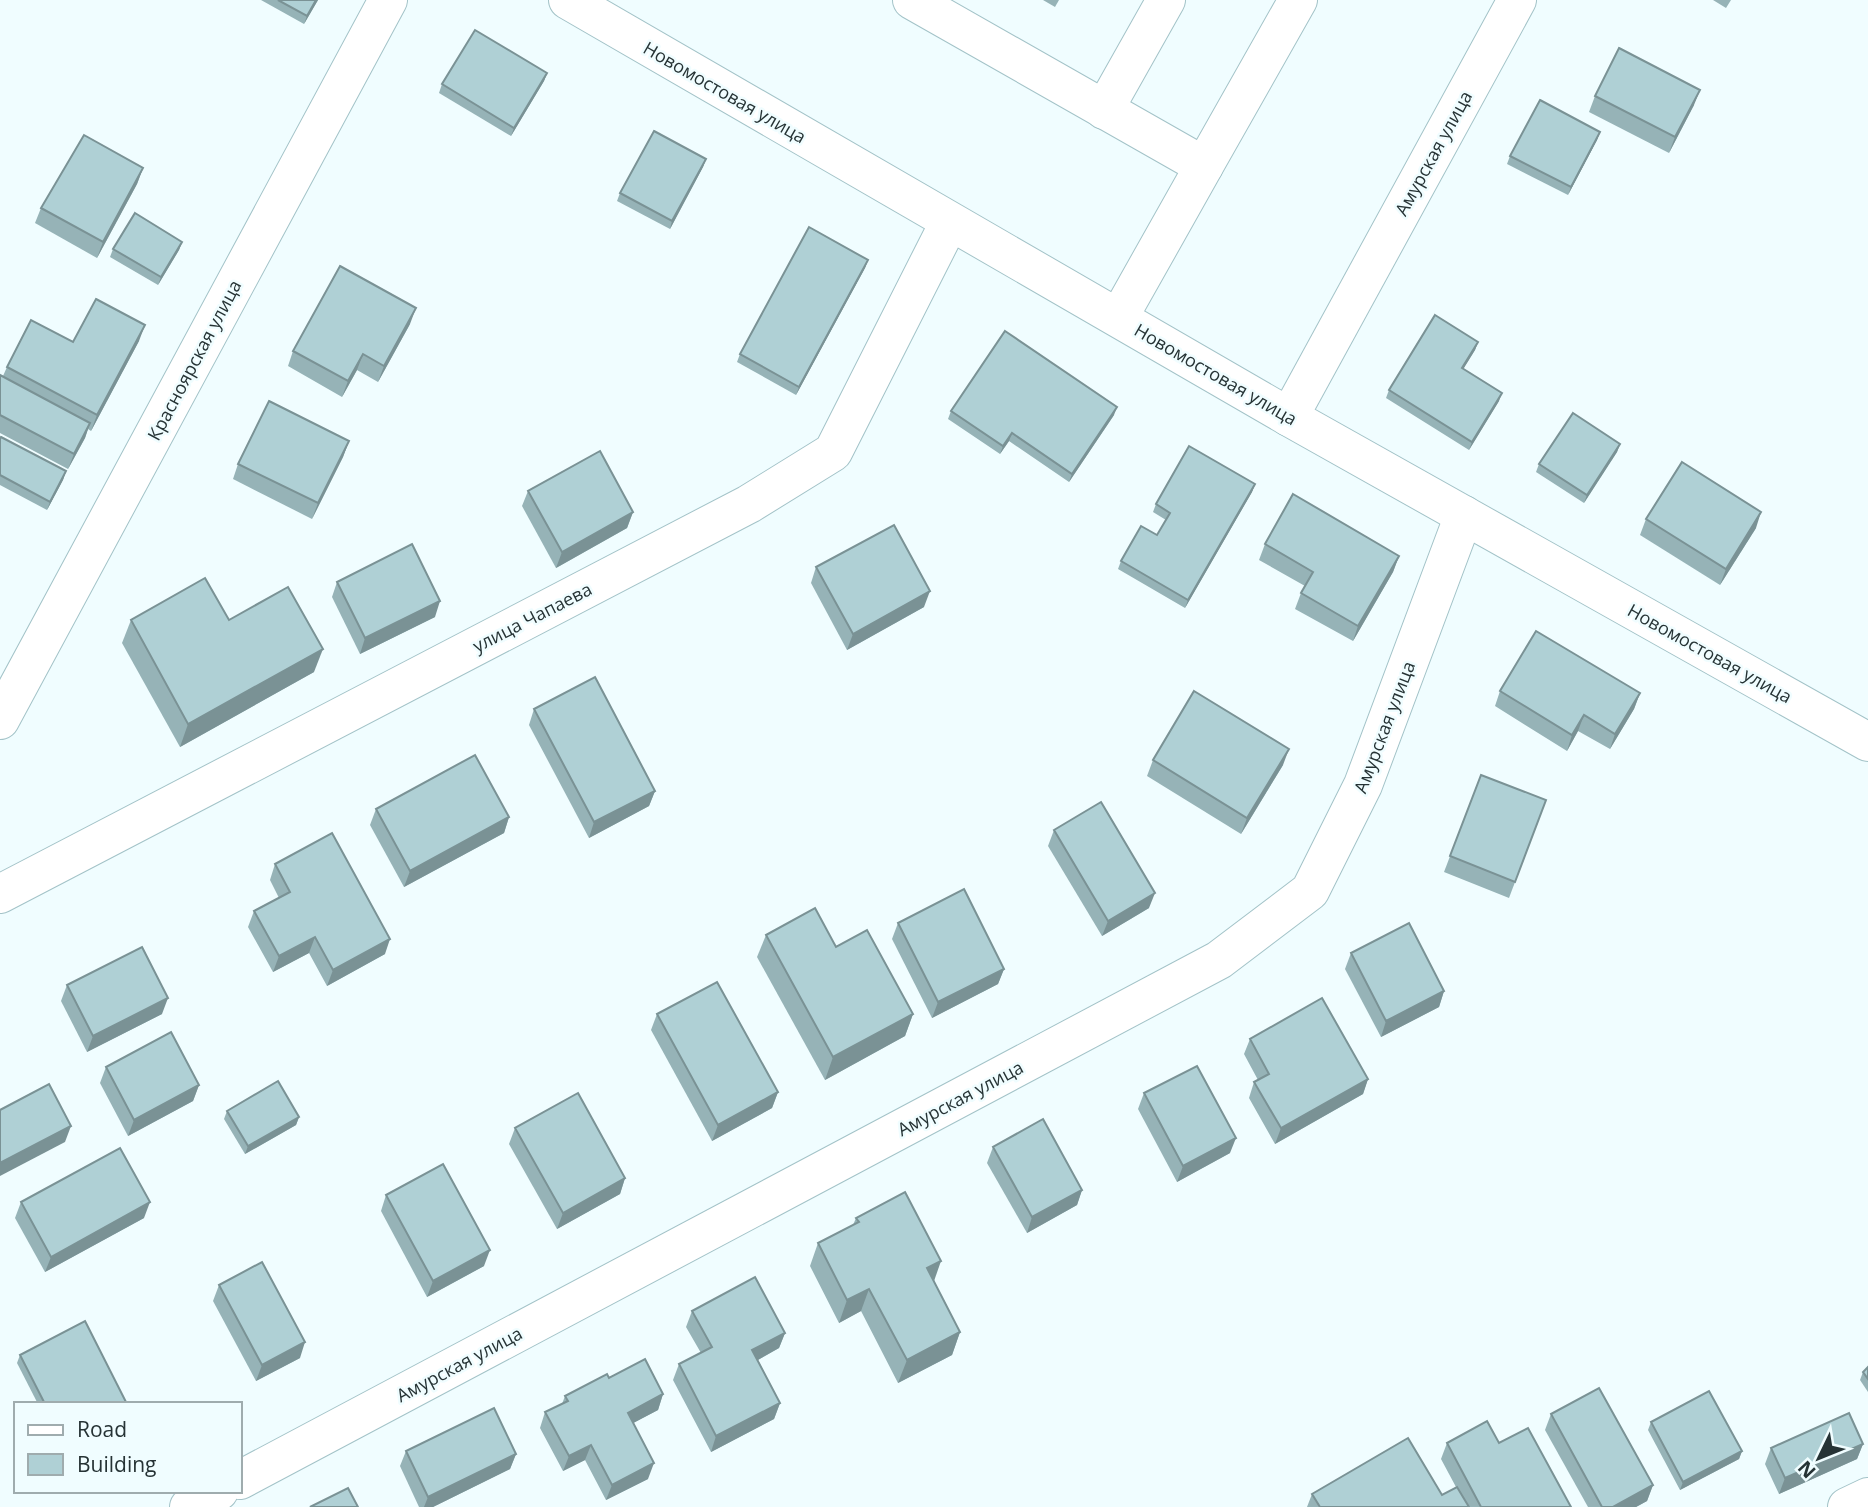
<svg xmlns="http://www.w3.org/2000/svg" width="1868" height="1507" font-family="'Open Sans',sans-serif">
<rect width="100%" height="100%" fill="#f0fdff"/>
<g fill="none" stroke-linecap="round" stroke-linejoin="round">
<defs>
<g id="minor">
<polyline points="568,0 1289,417 1868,742"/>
<polyline points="912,0 1204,166 1119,317"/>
<polyline points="1104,110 1166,0"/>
<polyline points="1204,166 1298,0"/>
<polyline points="1289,417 1517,0"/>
<polyline points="0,720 388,0"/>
<polyline points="0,894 749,504 833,452 949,223"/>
<polyline points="240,1480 1219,960 1310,891 1363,785 1464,515"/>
<polyline points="189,1507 219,1491"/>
<polyline points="1847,1507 1868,1497"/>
</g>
</defs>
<use href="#minor" stroke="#a3c3c8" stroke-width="40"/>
<use href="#minor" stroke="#fff" stroke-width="38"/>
</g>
<g fill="#96b3b7">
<polygon points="261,0 318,0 304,24"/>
<polygon points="1043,0 1059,0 1055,7"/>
<polygon points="1713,0 1731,0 1726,8"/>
<polygon points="547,73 544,81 511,136 439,93 442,84"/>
<polygon points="1595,96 1694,105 1669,153 1589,112"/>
<polygon points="1600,132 1597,140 1568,195 1507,164 1510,156"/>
<polygon points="706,159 703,167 670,229 617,201 620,193"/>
<polygon points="143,168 137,184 97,258 35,223 41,208"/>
<polygon points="182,242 179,250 158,285 110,257 113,249"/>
<polygon points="868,260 865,268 796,395 737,362 740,354"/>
<polygon points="410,324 378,382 357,370 342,397 288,366 293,351"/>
<polygon points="139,341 91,431 88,429 85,438 68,469 0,433 0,375 3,376 7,367 73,342"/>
<polygon points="1478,342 1475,350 1463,369 1499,401 1469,450 1386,398 1389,390"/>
<polygon points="951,411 1114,415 1069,482 1009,441 1000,454 948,419"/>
<polygon points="0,439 66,471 63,480 47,510 0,485"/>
<polygon points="349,441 343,457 312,519 233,479 238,464"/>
<polygon points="1620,444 1617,452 1584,503 1536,472 1539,464"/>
<polygon points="1255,484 1252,492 1185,608 1118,569 1121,561 1157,535 1166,520 1153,512 1156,504"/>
<polygon points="528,491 633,512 627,528 556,568 522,506"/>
<polygon points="1646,519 1756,528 1720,585 1640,535"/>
<polygon points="1265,544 1399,556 1393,572 1353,641 1295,609 1301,593 1305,586 1259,560"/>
<polygon points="816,567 924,607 847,650 811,583"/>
<polygon points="337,582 435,617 360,654 332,597"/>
<polygon points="131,620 229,620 314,672 180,747 122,643"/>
<polygon points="1500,691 1640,693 1634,709 1610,749 1578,731 1567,751 1495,706"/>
<polygon points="534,709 655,791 649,806 589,838 529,725"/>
<polygon points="1153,760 1283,765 1241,834 1147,776"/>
<polygon points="1481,775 1546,800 1509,898 1444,872"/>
<polygon points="376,809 509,817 504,833 404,887 370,825"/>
<polygon points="1054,830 1149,908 1102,936 1048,846"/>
<polygon points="275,864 385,954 327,986 309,953 273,972 248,927 254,911 279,898 270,880"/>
<polygon points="898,923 1004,969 998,984 932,1018 892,939"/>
<polygon points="766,935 836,947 913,1014 905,1036 825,1080 757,957"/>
<polygon points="1351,953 1444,991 1439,1007 1381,1037 1345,969"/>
<polygon points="67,985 162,1014 87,1052 61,1001"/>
<polygon points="657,1014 778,1092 772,1108 712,1141 651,1030"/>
<polygon points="1250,1039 1368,1079 1363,1094 1275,1144 1249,1098 1254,1082 1258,1080 1244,1054"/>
<polygon points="106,1067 199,1085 193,1101 128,1136 100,1083"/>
<polygon points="1144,1093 1230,1153 1177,1182 1138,1109"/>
<polygon points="227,1111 299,1117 296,1125 245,1154 224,1119"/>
<polygon points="515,1128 625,1178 620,1194 557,1229 509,1144"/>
<polygon points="993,1147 1082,1190 1077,1205 1027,1233 987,1163"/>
<polygon points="386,1195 484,1266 427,1297 381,1211"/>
<polygon points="21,1202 144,1218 45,1272 15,1218"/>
<polygon points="856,1218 934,1281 960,1332 952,1355 898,1383 861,1311 839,1323 810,1266 818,1243 853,1225"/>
<polygon points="219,1285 300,1358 256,1381 213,1301"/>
<polygon points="692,1311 785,1333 779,1348 758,1360 780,1403 774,1419 711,1452 673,1380 679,1364 701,1353 686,1327"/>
<polygon points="20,1355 127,1404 38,1404 17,1363"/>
<polygon points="1868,1367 1868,1392 1860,1380 1863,1372"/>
<polygon points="609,1378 663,1394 658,1410 633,1423 648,1479 606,1500 585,1460 563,1471 540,1428 545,1412 562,1404 565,1396"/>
<polygon points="1551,1414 1653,1485 1647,1501 1636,1507 1588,1507 1545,1430"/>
<polygon points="1651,1422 1742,1451 1739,1459 1680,1490 1648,1430"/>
<polygon points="1447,1443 1499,1443 1571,1507 1307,1507 1312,1494 1442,1495 1456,1487 1441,1459"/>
<polygon points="1863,1444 1857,1459 1779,1494 1765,1464 1771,1448"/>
<polygon points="406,1451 516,1454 510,1469 433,1507 419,1507 400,1466"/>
</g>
<g fill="#7a9295">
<polygon points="316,0 318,0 304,24 307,16"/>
<polygon points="547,73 544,81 511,136 514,128"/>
<polygon points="1700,90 1694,105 1669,153 1675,137"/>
<polygon points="1600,132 1597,140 1568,195 1571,187"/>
<polygon points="706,159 703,167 670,229 672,221"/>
<polygon points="143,168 137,184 97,258 103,242"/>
<polygon points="182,242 179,250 158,285 161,277"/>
<polygon points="868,260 865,268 796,395 799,387"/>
<polygon points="416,308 410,324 378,382 384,366"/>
<polygon points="145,325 139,341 91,431 97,415"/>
<polygon points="1478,342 1475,350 1459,376 1462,368"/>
<polygon points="363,354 357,370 342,397 348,381"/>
<polygon points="1502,393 1499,401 1469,450 1472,442"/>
<polygon points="1117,407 1114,415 1069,482 1072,474"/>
<polygon points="90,423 85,438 68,469 74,454"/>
<polygon points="1012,433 1009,441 1000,454 1003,446"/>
<polygon points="349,441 343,457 312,519 318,503"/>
<polygon points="1620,444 1617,452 1584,503 1587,495"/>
<polygon points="66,471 63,480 47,510 50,502"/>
<polygon points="1255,484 1252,492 1185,608 1188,600"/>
<polygon points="633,512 627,528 556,568 562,552"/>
<polygon points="1761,512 1756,528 1720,585 1726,569"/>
<polygon points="1399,556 1393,572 1353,641 1358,626"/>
<polygon points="930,591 924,607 847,650 853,634"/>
<polygon points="440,601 435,617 360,654 365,638"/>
<polygon points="323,649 314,672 180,747 188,724"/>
<polygon points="1640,693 1634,709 1610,749 1615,734"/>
<polygon points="1584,715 1578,731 1567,751 1572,735"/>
<polygon points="1289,749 1283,765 1241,834 1247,818"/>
<polygon points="655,791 649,806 589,838 594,822"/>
<polygon points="509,817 504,833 404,887 410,871"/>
<polygon points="1155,893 1149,908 1102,936 1108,921"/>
<polygon points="315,937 309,953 273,972 279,956"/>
<polygon points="390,939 385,954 327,986 333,970"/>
<polygon points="1004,969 998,984 932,1018 938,1002"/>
<polygon points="1444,991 1439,1007 1381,1037 1386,1021"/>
<polygon points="168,998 162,1014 87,1052 93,1036"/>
<polygon points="913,1014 905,1036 825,1080 833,1057"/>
<polygon points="1368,1079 1363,1094 1275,1144 1281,1128"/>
<polygon points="199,1085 193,1101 128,1136 134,1120"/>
<polygon points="778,1092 772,1108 712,1141 718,1125"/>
<polygon points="299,1117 296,1125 245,1154 248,1146"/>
<polygon points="71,1126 65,1142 0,1176 0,1163"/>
<polygon points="1236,1138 1230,1153 1177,1182 1183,1166"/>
<polygon points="625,1178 620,1194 557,1229 563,1213"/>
<polygon points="1082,1190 1077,1205 1027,1233 1032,1217"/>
<polygon points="150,1202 144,1218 45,1272 51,1257"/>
<polygon points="490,1250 484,1266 427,1297 433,1281"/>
<polygon points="941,1261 933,1284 927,1268"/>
<polygon points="869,1289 861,1311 839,1323 847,1300"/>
<polygon points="960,1332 952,1355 898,1383 907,1360"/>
<polygon points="785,1333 779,1348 747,1366 752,1350"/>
<polygon points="305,1342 300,1358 256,1381 262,1365"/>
<polygon points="663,1394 658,1410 622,1429 628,1413"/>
<polygon points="780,1403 774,1419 711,1452 716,1436"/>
<polygon points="1863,1444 1857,1459 1779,1494 1785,1478"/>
<polygon points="591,1445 585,1460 563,1471 569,1456"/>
<polygon points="1742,1451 1739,1459 1680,1490 1683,1482"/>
<polygon points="516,1454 510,1469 433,1507 424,1507 428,1497"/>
<polygon points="654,1463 648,1479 606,1500 612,1485"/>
<polygon points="1653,1485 1647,1501 1636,1507 1613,1507"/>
</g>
<g fill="#afd0d5" stroke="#7a9295" stroke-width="2">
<polygon points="278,0 316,0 307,16"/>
<polygon points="475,30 547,73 514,128 442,84"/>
<polygon points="1619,48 1700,90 1675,137 1595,96"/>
<polygon points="1540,100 1600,132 1571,187 1510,156"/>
<polygon points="654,131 706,159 672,221 620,193"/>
<polygon points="84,135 143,168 103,242 41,208"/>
<polygon points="135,213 182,242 161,277 113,249"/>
<polygon points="809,227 868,260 799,387 740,354"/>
<polygon points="340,266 416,308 384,366 363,354 348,381 293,351"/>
<polygon points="96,299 145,325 97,415 7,367 31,320 73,342"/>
<polygon points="1435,315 1478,342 1462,368 1502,393 1472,442 1389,390"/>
<polygon points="1005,331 1117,407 1072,474 1012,433 1003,446 951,411"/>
<polygon points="0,375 90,423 74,454 0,415"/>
<polygon points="269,401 349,441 318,503 238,464"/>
<polygon points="1573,413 1620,444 1587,495 1539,464"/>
<polygon points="1,437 66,471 50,502 0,475 0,439"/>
<polygon points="1189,446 1255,484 1188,600 1121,561 1141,526 1157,535 1170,513 1156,504"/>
<polygon points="600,451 633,512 562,552 528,491"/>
<polygon points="1682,462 1761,512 1726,569 1646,519"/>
<polygon points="1293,494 1399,556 1358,626 1301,593 1313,572 1265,544"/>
<polygon points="894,525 930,591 853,634 816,567"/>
<polygon points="412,544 440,601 365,638 337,582"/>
<polygon points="205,578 229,620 288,587 323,649 188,724 131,620"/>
<polygon points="1536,631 1640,693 1615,734 1584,715 1572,735 1500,691"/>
<polygon points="595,677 655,791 594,822 534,709"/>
<polygon points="1194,691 1289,749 1247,818 1153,760"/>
<polygon points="475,755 509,817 410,871 376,809"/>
<polygon points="1481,775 1546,800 1515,882 1450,856"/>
<polygon points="1101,802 1155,893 1108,921 1054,830"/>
<polygon points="332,833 390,939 333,970 315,937 279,956 254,911 290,892 275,864"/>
<polygon points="964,889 1004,969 938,1002 898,923"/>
<polygon points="815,908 836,947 867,930 913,1014 833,1057 766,935"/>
<polygon points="1409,923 1444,991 1386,1021 1351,953"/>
<polygon points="142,947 168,998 93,1036 67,985"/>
<polygon points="717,982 778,1092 718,1125 657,1014"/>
<polygon points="1322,998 1368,1079 1281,1128 1254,1082 1269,1074 1250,1039"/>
<polygon points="171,1032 199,1085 134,1120 106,1067"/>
<polygon points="1197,1066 1236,1138 1183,1166 1144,1093"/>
<polygon points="278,1081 299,1117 248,1146 227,1111"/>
<polygon points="49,1084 71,1126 0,1163 0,1110"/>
<polygon points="578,1093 625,1178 563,1213 515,1128"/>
<polygon points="1043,1119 1082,1190 1032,1217 993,1147"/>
<polygon points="120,1148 150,1202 51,1257 21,1202"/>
<polygon points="443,1164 490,1250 433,1281 386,1195"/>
<polygon points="905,1192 941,1261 927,1268 960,1332 907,1360 869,1289 847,1300 818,1243 859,1222 856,1218"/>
<polygon points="262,1262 305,1342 262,1365 219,1285"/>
<polygon points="755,1277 785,1333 752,1350 780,1403 716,1436 679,1364 712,1347 692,1311"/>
<polygon points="85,1321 127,1404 45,1404 20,1355"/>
<polygon points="645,1359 663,1394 628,1413 654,1463 612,1485 591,1445 569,1456 545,1412 568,1401 565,1396 607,1374 609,1378"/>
<polygon points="1868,1367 1868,1379 1863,1372"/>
<polygon points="1599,1388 1653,1485 1613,1507 1602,1507 1551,1414"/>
<polygon points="1709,1391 1742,1451 1683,1482 1651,1422"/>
<polygon points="494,1408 516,1454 428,1497 406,1451"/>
<polygon points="1849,1413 1863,1444 1785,1478 1771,1448"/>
<polygon points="1487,1421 1499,1443 1528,1428 1571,1507 1481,1507 1447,1443"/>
<polygon points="1408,1438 1442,1495 1457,1487 1469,1507 1320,1507 1312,1494"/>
<polygon points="348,1488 358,1507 310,1507"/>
</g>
<g text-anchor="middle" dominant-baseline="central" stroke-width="5" stroke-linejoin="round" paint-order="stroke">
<g font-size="18" fill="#263335" stroke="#f0fdff">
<text transform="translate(725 92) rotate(30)">Новомостовая улица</text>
<text transform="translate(1433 153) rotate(-61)">Амурская улица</text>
<text transform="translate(194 360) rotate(-62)">Красноярская улица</text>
<text transform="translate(1216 374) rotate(30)">Новомостовая улица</text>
<text transform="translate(532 617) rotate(-27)">улица Чапаева</text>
<text transform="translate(1710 653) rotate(29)">Новомостовая улица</text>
<text transform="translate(1384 727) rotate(-69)">Амурская улица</text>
<text transform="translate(960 1098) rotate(-28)">Амурская улица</text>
<text transform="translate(459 1364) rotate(-28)">Амурская улица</text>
</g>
</g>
<rect x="14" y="1402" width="228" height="91" fill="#f0fdff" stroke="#9facae" stroke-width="2"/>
<rect x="28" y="1425" width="35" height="10" fill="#ffffff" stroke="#9facae" stroke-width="2"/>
<text x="77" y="1437" font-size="21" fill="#263335">Road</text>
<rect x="28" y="1454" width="35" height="21" fill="#afd0d5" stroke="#9facae" stroke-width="2"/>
<text x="77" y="1472" font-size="21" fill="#263335">Building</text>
<g transform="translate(1819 1458) rotate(227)" stroke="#f0fdff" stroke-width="5" paint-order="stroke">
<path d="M0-5L12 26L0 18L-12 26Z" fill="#263335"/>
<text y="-10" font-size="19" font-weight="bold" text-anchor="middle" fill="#263335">N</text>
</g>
</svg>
